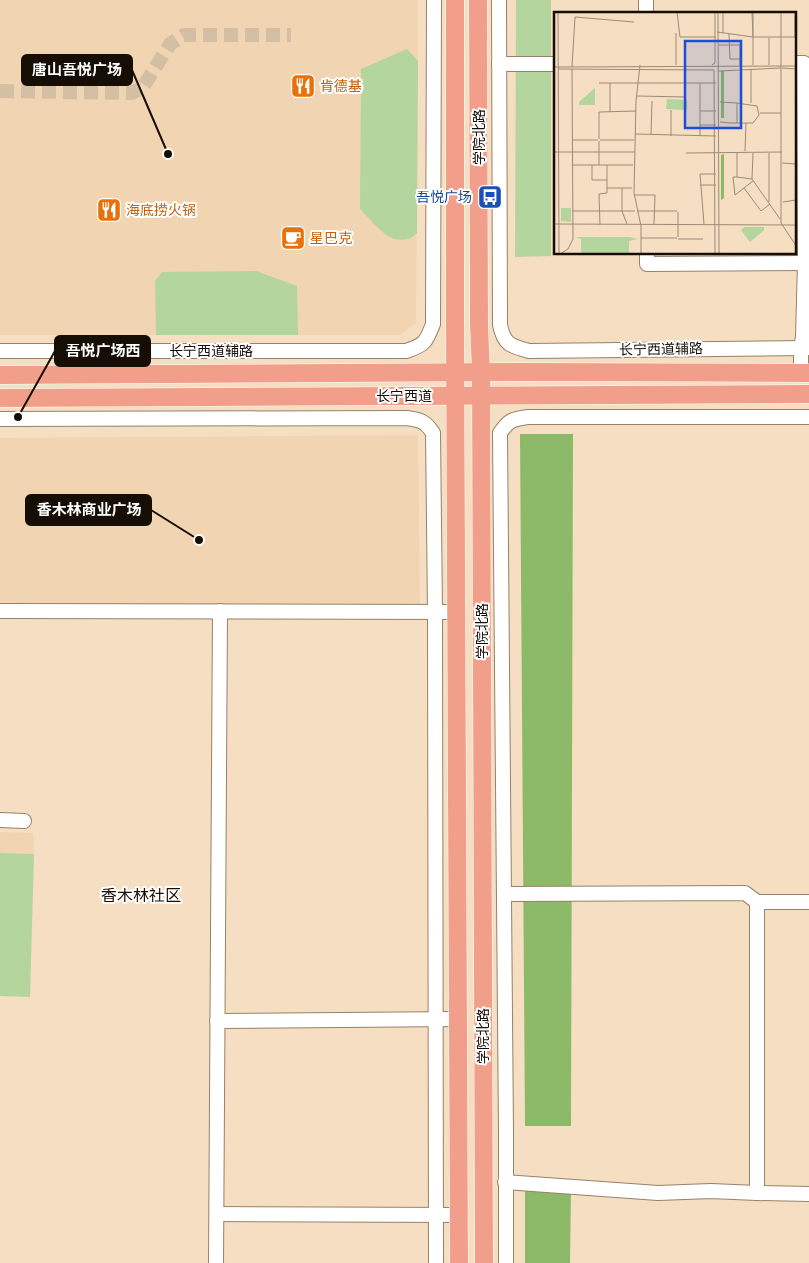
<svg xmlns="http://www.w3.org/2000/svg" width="809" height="1263" font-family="Helvetica,'Noto Sans SC',sans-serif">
<rect width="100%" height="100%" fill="#f5dec1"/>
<g fill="#f1d4b1">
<polygon points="0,0 418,0 416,323 400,335 0,335"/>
<polygon points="418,435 420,608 0,609 0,438"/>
<polygon points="0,832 33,833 34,854 0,853"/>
</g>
<g fill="#b5d59e">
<polygon points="516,0 551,0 551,256 515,257"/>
<path d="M407,49L418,61L417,233C410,241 397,242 388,236C380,231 368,217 360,209L361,69Z"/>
<polygon points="256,271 297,286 298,335 156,335 155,281 162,272"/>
<polygon points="0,853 34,854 30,997 0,996"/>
</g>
<g fill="#8cba69">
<polygon points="520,434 573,434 571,1126 525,1126"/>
<polygon points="525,1190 571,1190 570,1263 525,1263"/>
</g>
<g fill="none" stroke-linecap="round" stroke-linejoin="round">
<polyline stroke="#d4bfa5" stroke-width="14" stroke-dasharray="14 7" stroke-linecap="butt" points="0,91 132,93 143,87 170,44 184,35 291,35"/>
<defs>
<g id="minor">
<path d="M499,0L500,325C504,344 510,346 529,351L809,348"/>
<polyline points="646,0 646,14"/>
<polyline points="795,63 804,63 805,263 803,337 801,348 801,373"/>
<polyline points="499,64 555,64"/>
<polyline points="647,254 647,264 805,263"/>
<path d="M0,351H406C425,345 426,342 433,324L434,0"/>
<path d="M0,419L407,418C421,420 425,421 433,433L435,612L436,1263"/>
<polyline points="0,611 456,612"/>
<polyline points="0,820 24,821"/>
<polyline points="504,894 745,893 757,902"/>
<polyline points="217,1021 458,1019"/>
<polyline points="505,1182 658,1193 711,1191 757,1193 809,1194"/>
<polyline points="757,1193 757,902 809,902"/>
<polyline points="217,1214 459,1215"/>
<polyline points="216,1263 220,611"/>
<path d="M506,1263V1133L500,433C509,420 512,419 528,417H809"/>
</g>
<g id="major">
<polyline points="455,0 455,323 459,1263"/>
<polyline points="478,0 479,324 481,372 484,1263"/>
<polyline points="0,375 528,372 809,373"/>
<polyline points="0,398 809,394"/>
</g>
</defs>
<use href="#minor" stroke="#978267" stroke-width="16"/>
<use href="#major" stroke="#fff" stroke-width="19"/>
<use href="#minor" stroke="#fff" stroke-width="14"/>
<use href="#major" stroke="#f19f8a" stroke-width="18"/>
</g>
<defs>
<symbol id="restaurant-square" viewBox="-11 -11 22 22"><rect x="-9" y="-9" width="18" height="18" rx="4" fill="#e8710a" stroke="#fff"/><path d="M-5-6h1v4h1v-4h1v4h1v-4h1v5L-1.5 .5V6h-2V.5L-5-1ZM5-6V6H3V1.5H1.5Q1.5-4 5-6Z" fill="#fff"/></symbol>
<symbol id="bus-square" viewBox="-11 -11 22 22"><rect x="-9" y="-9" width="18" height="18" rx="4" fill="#1a4fb4" stroke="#fff"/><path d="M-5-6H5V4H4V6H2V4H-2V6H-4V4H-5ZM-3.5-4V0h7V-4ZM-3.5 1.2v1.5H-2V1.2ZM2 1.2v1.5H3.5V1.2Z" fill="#fff"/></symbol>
<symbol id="cafe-square" viewBox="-11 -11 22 22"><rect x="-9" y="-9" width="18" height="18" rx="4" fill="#e8710a" stroke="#fff"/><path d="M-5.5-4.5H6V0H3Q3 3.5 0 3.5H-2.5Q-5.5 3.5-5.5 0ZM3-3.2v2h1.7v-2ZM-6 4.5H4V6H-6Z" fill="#fff"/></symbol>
</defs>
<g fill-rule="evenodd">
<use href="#restaurant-square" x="289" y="72" width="28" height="28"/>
<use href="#bus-square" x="476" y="183" width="28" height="28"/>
<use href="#restaurant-square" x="95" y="196" width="28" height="28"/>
<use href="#cafe-square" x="279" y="224" width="28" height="28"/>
</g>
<g text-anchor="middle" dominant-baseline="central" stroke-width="4" stroke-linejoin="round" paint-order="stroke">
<g font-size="14" fill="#c56008" stroke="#fff" text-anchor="start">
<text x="320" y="86">肯德基</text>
<text x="126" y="210">海底捞火锅</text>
<text x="310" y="238">星巴克</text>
</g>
<g font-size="14" fill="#160e05" stroke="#fff">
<text transform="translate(479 137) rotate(-90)">学院北路</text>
<text transform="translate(661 349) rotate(-1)">长宁西道辅路</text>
<text x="211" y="351">长宁西道辅路</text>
<text x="404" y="396">长宁西道</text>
<text transform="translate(482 631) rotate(-90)">学院北路</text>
<text transform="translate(483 1036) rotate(-90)">学院北路</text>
</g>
<g font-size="14" fill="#164399" stroke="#fff" text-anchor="end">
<text x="472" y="197">吾悦广场</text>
</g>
<g font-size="16" fill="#160e05" stroke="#fff">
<text x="141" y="895">香木林社区</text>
</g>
</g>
<g transform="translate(554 12)">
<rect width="242" height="242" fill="#f5dec1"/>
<path d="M41,76V93H25V90ZM113,87L133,88V98L112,97ZM7,196H17V210L7,209ZM190,215H210V218L196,230L187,218ZM21,225H76L84,227L75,229V242H27V227Z" fill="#b5d59e"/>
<path d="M167,59H170V106H167ZM170,142V186L167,188V143Z" fill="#8cba69"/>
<path fill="none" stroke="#9c8b76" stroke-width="1" d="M4,0L5,242M123,0L126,25H162M164,0L165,242M169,0V21M198,0L199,25V0M227,0V211L243,235M241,0V25M163,20L199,25H243M122,21V53M175,22L176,47H186M199,25V53M165,33H186V54M0,53V0M86,53L82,89L80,181L87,214V242M158,53L161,51V0M215,53V26M0,55L243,54M18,55L21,5L80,10M228,56L243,57M4,57L160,58L161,242M197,57V91M165,59L227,56M45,71H162M83,84L132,85M166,90L183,91M146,99H162M56,100V71M206,101H227M166,110L176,111H199L205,103L203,94L183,91V111M146,113H162M81,122L162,124M97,123L98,89M117,124V98M146,124V71M45,127V100L82,99M18,128H44M46,128H80M45,129V153M191,139L192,111M0,140H81M132,141L228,140M183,141V165L198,167M199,141L198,167L226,207M215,141V190M228,151L242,152V188L229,190M18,153H79M38,153V168H53M183,165H179L181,183L199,169M146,173H162M53,176H78M68,176V199L73,212M190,176L207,199L216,192M80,183H101L100,212M242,188V213M18,199H81M83,199H123M0,212L243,213M150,212L146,162H162M46,213L45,182L53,181V153M124,225V200M87,226H123M124,227H149M6,242L14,237L19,227L18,57"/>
<path fill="#1d4ed8" fill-opacity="0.15" stroke="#1d4ed8" stroke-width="2.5" d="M131,29H187V116H131Z"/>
<rect width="242" height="242" fill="none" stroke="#160e05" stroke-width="2.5"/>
</g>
<path fill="none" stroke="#160e05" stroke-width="2" d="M168 154L132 70M18 417L55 351M199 540L151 510"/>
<g fill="#160e05" stroke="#fff" stroke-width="2">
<circle cx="168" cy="154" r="5"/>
<circle cx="18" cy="417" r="5"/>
<circle cx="199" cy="540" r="5"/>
</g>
<g fill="#160e05" stroke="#160e05" stroke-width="2">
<rect x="22" y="55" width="110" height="30" rx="5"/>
<rect x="55" y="336" width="95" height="30" rx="5"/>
<rect x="26" y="495" width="125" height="30" rx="5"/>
</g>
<g font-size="15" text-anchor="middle" font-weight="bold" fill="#fff">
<text x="77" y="75">唐山吾悦广场</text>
<text x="103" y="356">吾悦广场西</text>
<text x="89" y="515">香木林商业广场</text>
</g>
</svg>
